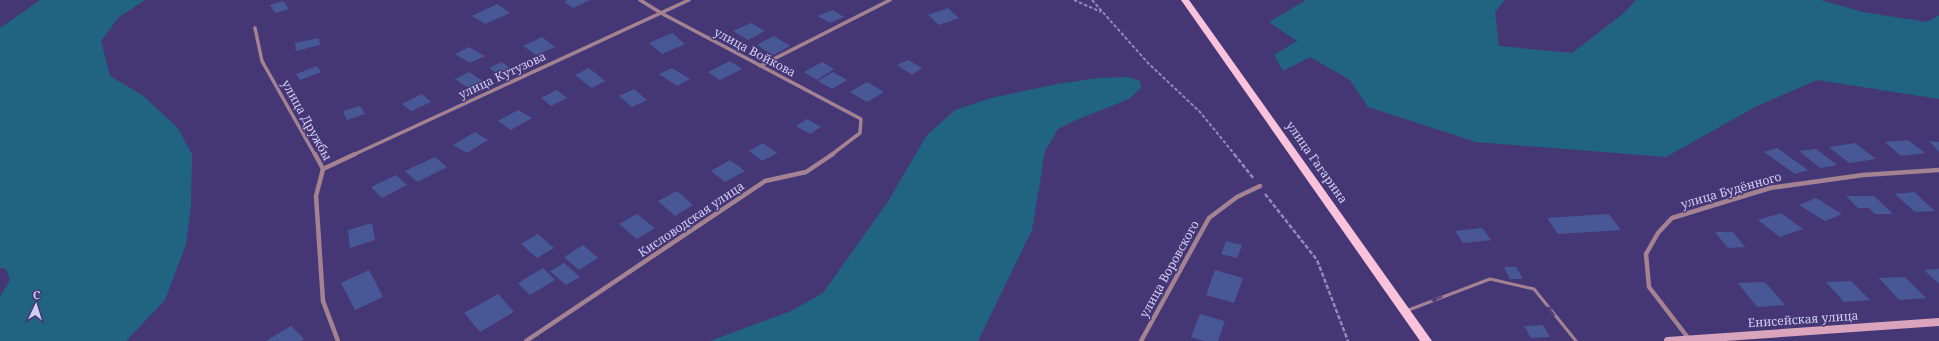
<svg xmlns="http://www.w3.org/2000/svg" width="1939" height="341" font-family="'Noto Serif',serif">
<rect width="100%" height="100%" fill="#453776"/>
<g fill="#206481">
<polygon points="40,0 145,0 119,17 101,41 110,76 142,95 177,127 192,154 191,205 186,244 165,300 126,341 0,341 0,297 10,280 6,269 0,268 0,28"/>
<polygon points="1306,0 1505,0 1495,12 1499,46 1572,53 1624,13 1636,0 1820,0 1863,12 1927,22 1939,15 1939,99 1817,80 1755,107 1666,157 1476,142 1368,107 1350,80 1310,57 1283,71 1274,55 1297,41 1269,22"/>
<polygon points="1128,77 1140,81 1141,88 1129,99 1076,120 1058,129 1045,151 1032,230 978,341 710,341 791,311 823,293 887,203 927,135 955,110 991,98 1057,84 1099,78"/>
</g>
<g fill="#485896">
<polygon points="568,0 590,0 573,8 564,2"/>
<polygon points="283,1 289,9 275,13 270,5"/>
<polygon points="497,4 510,13 485,24 472,16"/>
<polygon points="948,8 959,18 939,25 928,15"/>
<polygon points="832,10 844,17 830,23 818,16"/>
<polygon points="751,23 765,31 748,40 733,31"/>
<polygon points="672,33 685,44 662,54 649,43"/>
<polygon points="774,36 790,46 773,55 757,45"/>
<polygon points="542,37 555,47 536,55 523,46"/>
<polygon points="319,38 320,45 296,51 295,43"/>
<polygon points="469,47 485,56 470,63 455,54"/>
<polygon points="908,60 922,68 912,75 897,65"/>
<polygon points="730,61 742,69 720,80 708,72"/>
<polygon points="502,62 511,69 499,75 489,68"/>
<polygon points="822,62 834,69 817,80 804,72"/>
<polygon points="317,66 321,72 300,80 296,74"/>
<polygon points="589,68 605,81 592,88 575,75"/>
<polygon points="672,68 690,79 677,86 659,74"/>
<polygon points="469,72 484,82 470,89 455,79"/>
<polygon points="833,72 847,80 832,89 818,81"/>
<polygon points="867,82 884,92 867,102 850,92"/>
<polygon points="634,89 647,100 632,107 619,96"/>
<polygon points="557,90 567,98 551,106 541,98"/>
<polygon points="422,94 431,102 411,111 402,104"/>
<polygon points="360,106 365,114 347,120 343,111"/>
<polygon points="518,110 532,118 511,130 498,121"/>
<polygon points="807,119 821,127 810,134 796,126"/>
<polygon points="475,132 488,140 467,153 453,145"/>
<polygon points="1908,140 1925,153 1901,156 1885,142"/>
<polygon points="1929,141 1939,142 1939,152"/>
<polygon points="763,143 777,153 762,161 749,151"/>
<polygon points="1855,143 1876,159 1849,163 1829,147"/>
<polygon points="1777,148 1808,170 1795,174 1764,152"/>
<polygon points="1816,149 1837,165 1820,168 1799,151"/>
<polygon points="435,157 447,167 417,182 405,171"/>
<polygon points="730,160 745,171 725,182 711,171"/>
<polygon points="396,175 407,185 382,198 371,187"/>
<polygon points="677,191 693,205 675,216 658,201"/>
<polygon points="1914,192 1935,211 1915,212 1895,194"/>
<polygon points="1846,196 1874,196 1893,214 1875,214 1869,208 1858,208"/>
<polygon points="1816,198 1842,214 1825,221 1799,205"/>
<polygon points="1781,213 1803,229 1780,237 1758,220"/>
<polygon points="637,214 655,228 637,239 619,224"/>
<polygon points="1609,214 1621,230 1558,234 1547,218"/>
<polygon points="372,223 375,240 350,248 348,230"/>
<polygon points="1482,228 1491,240 1463,243 1455,231"/>
<polygon points="1715,232 1733,232 1745,247 1728,248"/>
<polygon points="538,234 554,248 537,258 521,244"/>
<polygon points="1226,241 1242,245 1237,258 1221,254"/>
<polygon points="583,245 598,258 579,270 564,257"/>
<polygon points="564,263 580,277 566,285 550,271"/>
<polygon points="1504,267 1516,267 1523,279 1510,279"/>
<polygon points="543,268 555,280 530,295 518,283"/>
<polygon points="1939,269 1939,284 1924,270"/>
<polygon points="369,270 383,297 355,310 341,283"/>
<polygon points="1215,270 1243,278 1234,303 1206,295"/>
<polygon points="1905,277 1926,298 1899,300 1879,278"/>
<polygon points="1851,281 1870,300 1844,302 1826,282"/>
<polygon points="1765,282 1785,305 1757,307 1738,283"/>
<polygon points="498,294 514,312 480,332 464,313"/>
<polygon points="1200,314 1225,321 1218,341 1205,341 1191,337"/>
<polygon points="1543,325 1550,337 1531,338 1524,326"/>
<polygon points="291,326 304,339 300,341 266,341"/>
</g>
<g fill="none" stroke-linecap="round" stroke-linejoin="round">
<g stroke="#928aba" stroke-width="2" stroke-dasharray="3.5 2" stroke-linecap="butt">
<polyline points="1074,0 1101,12"/>
<polyline points="1092,0 1148,63 1200,112 1235,155"/>
</g>
<g stroke="#928aba" stroke-width="2.5" stroke-dasharray="4.5 2" stroke-linecap="butt">
<polyline points="1234,154 1254,179"/>
<polyline points="1265,194 1317,260 1348,341"/>
</g>
<polyline stroke="#a48291" stroke-width="3" points="1406,311 1490,279 1534,289 1576,341"/>
<g stroke="#a48291" stroke-width="3.5">
<polyline points="640,0 661,13 861,119 860,133 831,155"/>
<polyline points="255,28 262,61 315,155"/>
<polyline points="760,66 890,0"/>
<polyline points="353,155 689,0"/>
</g>
<g stroke="#a48291" stroke-width="4.5">
<polyline points="315,154 323,169 316,196 323,301 338,341"/>
<polyline points="323,169 355,154"/>
<polyline points="1689,339 1649,287 1646,254 1658,233 1672,218 1770,188 1863,175 1939,170"/>
<polyline points="526,341 765,181 806,172 833,154"/>
<polyline points="1141,341 1209,218 1237,197 1260,186"/>
</g>
<polyline stroke="#daa4bc" stroke-width="8" points="1668,341 1939,322"/>
<polygon fill="#fbc3db" fill-rule="evenodd" points="1181,0 1189,0 1432,341 1420,341"/>
</g>
<defs><path id="oneway-solid" d="M-6-.8H1V-3.2L6.5 0L1 3.2V.8H-6Z"/></defs>
<g fill="#4e3e79">
<use href="#oneway-solid" transform="translate(1437 299) rotate(159)"/>
<use href="#oneway-solid" transform="translate(1551 311) rotate(-129)"/>
</g>
<g text-anchor="middle" dominant-baseline="central" stroke-width="3" stroke-linejoin="round" paint-order="stroke">
<g font-size="12" fill="#d2cef3" stroke="#453776">
<text transform="translate(755 52) rotate(28)">улица Войкова</text>
<text transform="translate(502 75) rotate(-25)">улица Кутузова</text>
<text transform="translate(307 120) rotate(61)">улица Дружбы</text>
<text transform="translate(1317 162) rotate(55)">улица Гагарина</text>
<text transform="translate(1731 190) rotate(-16)">улица Будённого</text>
<text transform="translate(691 219) rotate(-34)">Кисловодская улица</text>
<text transform="translate(1169 269) rotate(-61)">улица Воровского</text>
<text transform="translate(1803 319) rotate(-4)">Енисейская улица</text>
</g>
</g>
<g transform="translate(36 305) rotate(4)" stroke="#453776" stroke-width="3" paint-order="stroke">
<path d="M0-3L7 15L0 10L-7 15Z" fill="#d2cef3"/>
<text y="-6" font-size="11" font-weight="bold" text-anchor="middle" fill="#d2cef3">С</text>
</g>
</svg>
